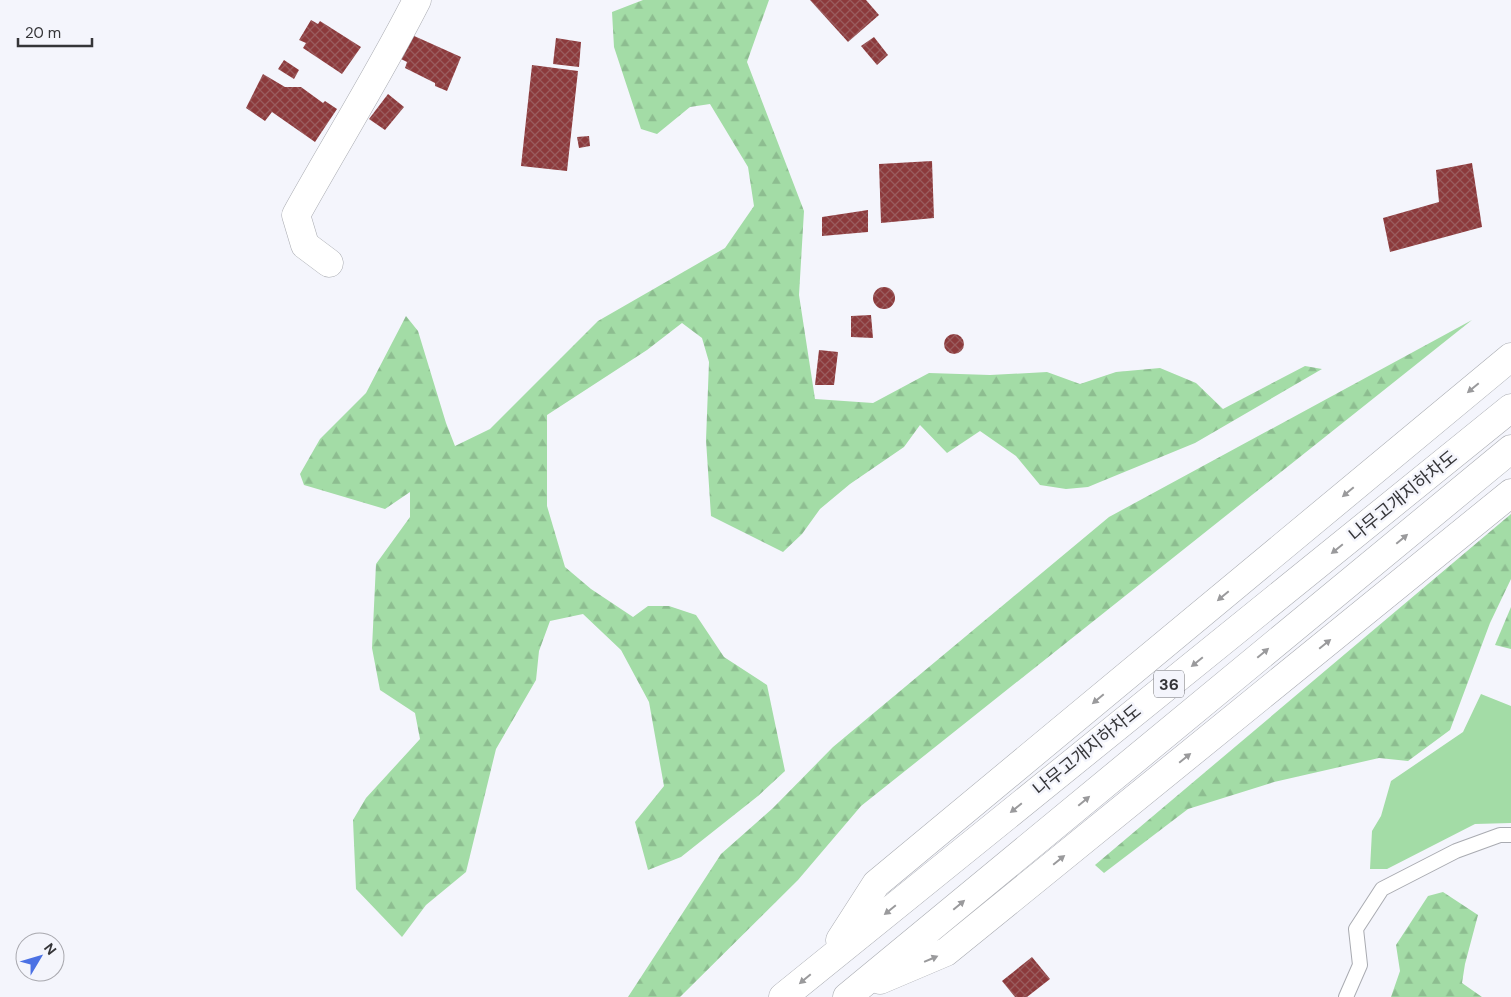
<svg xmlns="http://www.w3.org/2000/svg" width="1511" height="997" font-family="'DM Sans','Noto Sans KR',sans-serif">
<defs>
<pattern id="forest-firs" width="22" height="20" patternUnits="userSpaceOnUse" patternTransform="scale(1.25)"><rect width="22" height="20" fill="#a3dca6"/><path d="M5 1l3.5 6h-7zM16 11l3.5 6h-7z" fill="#8dbd90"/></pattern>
<pattern id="building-cross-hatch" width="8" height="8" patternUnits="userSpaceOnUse" patternTransform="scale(1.25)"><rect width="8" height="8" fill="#8c3a3c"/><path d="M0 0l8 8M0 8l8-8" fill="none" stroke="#9a5c5e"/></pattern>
</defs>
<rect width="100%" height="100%" fill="#f4f5fc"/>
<polygon fill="#a3dca6" points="1481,694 1511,706 1511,823 1475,824 1387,869 1370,869 1372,831 1381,816 1391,781 1463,732"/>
<g fill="url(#forest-firs)">
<polygon points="643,0 769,0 747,62 804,211 799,295 815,399 873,403 929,373 990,375 1047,372 1080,384 1116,372 1160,368 1196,383 1223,409 1305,366 1322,369 1195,443 1100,482 1088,487 1066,489 1040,485 1016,456 980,431 947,453 920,425 904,447 850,484 820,509 802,534 783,552 711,516 706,440 709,362 702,338 682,323 647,350 547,415 547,506 565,567 591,589 633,617 648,606 669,606 696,615 724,657 767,685 785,771 758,796 681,857 648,870 635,822 664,786 649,702 621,650 583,614 550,621 539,651 536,680 496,749 466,872 426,905 402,937 356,889 353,820 366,798 420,739 415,713 380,690 372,648 376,564 410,517 410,492 385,509 304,485 300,474 320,439 366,393 406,316 418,331 446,423 455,446 490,429 598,321 725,248 754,206 748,167 710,104 690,107 657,134 641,129 614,47 612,12"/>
<polygon points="1472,320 861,806 798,880 680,997 628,997 721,854 773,808 833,747 1109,517"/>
<polygon points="1511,514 1511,579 1490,623 1450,730 1408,761 1379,758 1274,782 1188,809 1104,873 1095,865"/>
<polygon points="1511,607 1511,649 1495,645"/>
<polygon points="1443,892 1478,915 1465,964 1462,983 1482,997 1391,997 1400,971 1396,945 1428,896"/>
</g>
<g fill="url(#building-cross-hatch)">
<polygon points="810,0 866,0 879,15 848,42"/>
<polygon points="311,20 318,24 320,21 361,47 342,74 303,48 306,43 299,40"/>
<polygon points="412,35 461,57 447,91 435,86 435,83 405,68 407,62 399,58"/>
<polygon points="874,37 888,55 877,65 861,46"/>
<polygon points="556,38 581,42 579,67 553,64"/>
<polygon points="284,60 299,70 294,79 278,69"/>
<polygon points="532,65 578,71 567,171 521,166"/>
<polygon points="263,74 285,87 301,87 323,103 325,101 337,109 315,142 272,112 265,121 246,108"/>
<polygon points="388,94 404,107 385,130 369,119"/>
<polygon points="589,136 590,146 579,148 577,137"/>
<polygon points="932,161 934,218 881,223 879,164"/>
<polygon points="1472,163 1482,227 1390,252 1383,218 1439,202 1436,170"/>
<polygon points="868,210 868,232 822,236 822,217"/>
<circle cx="884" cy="298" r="11"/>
<polygon points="871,315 873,338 851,337 851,316"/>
<circle cx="954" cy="344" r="10"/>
<polygon points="819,350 838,352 834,385 815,385"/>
<polygon points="1032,957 1050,979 1027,997 1015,997 1002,981"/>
</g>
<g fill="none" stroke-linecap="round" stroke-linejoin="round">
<defs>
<polyline id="lane" points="1346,997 1360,965 1356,929 1382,889 1456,851 1500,835 1511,835"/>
<path id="street" d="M329,263L305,245L296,215C336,143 380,73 417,0"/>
<g id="highway">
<polyline points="840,940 876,884 1511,357"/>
<polyline points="880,980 946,952 1511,493"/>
<polyline points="783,997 1511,408"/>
<polyline points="847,997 1511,449"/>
</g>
</defs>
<use href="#lane" stroke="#a9abb1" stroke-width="16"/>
<use href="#street" stroke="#a9abb1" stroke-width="29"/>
<use href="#highway" stroke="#a9abb1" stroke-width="29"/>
<use href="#lane" stroke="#fff" stroke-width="14"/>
<use href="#street" stroke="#fff" stroke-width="28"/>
<use href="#highway" stroke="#fff" stroke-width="28"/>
</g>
<defs><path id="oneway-solid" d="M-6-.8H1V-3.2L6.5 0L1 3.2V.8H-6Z" transform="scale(1.25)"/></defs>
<g fill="#9a9a9c">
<use href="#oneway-solid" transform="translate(1473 388) rotate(140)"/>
<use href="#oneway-solid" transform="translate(1348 492) rotate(140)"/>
<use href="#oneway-solid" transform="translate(1402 539) rotate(-40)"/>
<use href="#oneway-solid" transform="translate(1337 549) rotate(141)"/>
<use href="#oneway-solid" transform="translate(1223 596) rotate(140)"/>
<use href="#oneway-solid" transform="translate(1325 644) rotate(-39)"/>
<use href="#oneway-solid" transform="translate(1263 653) rotate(-40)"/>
<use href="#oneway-solid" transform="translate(1197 662) rotate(141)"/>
<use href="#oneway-solid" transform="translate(1098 699) rotate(140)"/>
<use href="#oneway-solid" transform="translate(1185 758) rotate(-39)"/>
<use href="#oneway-solid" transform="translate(1084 801) rotate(-40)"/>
<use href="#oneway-solid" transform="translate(1016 808) rotate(141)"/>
<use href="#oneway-solid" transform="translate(1059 860) rotate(-39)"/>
<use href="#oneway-solid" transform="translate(959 905) rotate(-40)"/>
<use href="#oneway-solid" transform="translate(890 910) rotate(141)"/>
<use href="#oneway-solid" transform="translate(931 959) rotate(-23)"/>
<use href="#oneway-solid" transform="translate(805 979) rotate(140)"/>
</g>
<g text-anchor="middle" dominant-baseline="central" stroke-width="5" stroke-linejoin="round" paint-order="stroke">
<rect fill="#f4f5fc" stroke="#6e6f73" stroke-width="1" x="1154" y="670.5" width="30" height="27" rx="4"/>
<g font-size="16" font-weight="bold" fill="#353538">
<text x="1169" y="684">36</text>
</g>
<g font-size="18" fill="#353538" stroke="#f4f5fc">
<text transform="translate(1403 496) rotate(-39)">나무고개지하차도</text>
<text transform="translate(1087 750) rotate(-39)">나무고개지하차도</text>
</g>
</g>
<g transform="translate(40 957) rotate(52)"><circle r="24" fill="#f4f5fc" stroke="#a8a8ae"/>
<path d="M0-4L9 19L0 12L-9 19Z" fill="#4b71e4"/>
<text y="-8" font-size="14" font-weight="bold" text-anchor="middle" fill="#353538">N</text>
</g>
<path d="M18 38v8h74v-8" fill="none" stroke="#353538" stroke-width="2.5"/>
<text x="25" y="38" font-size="15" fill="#353538" stroke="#f4f5fc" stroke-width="4" paint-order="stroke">20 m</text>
</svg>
